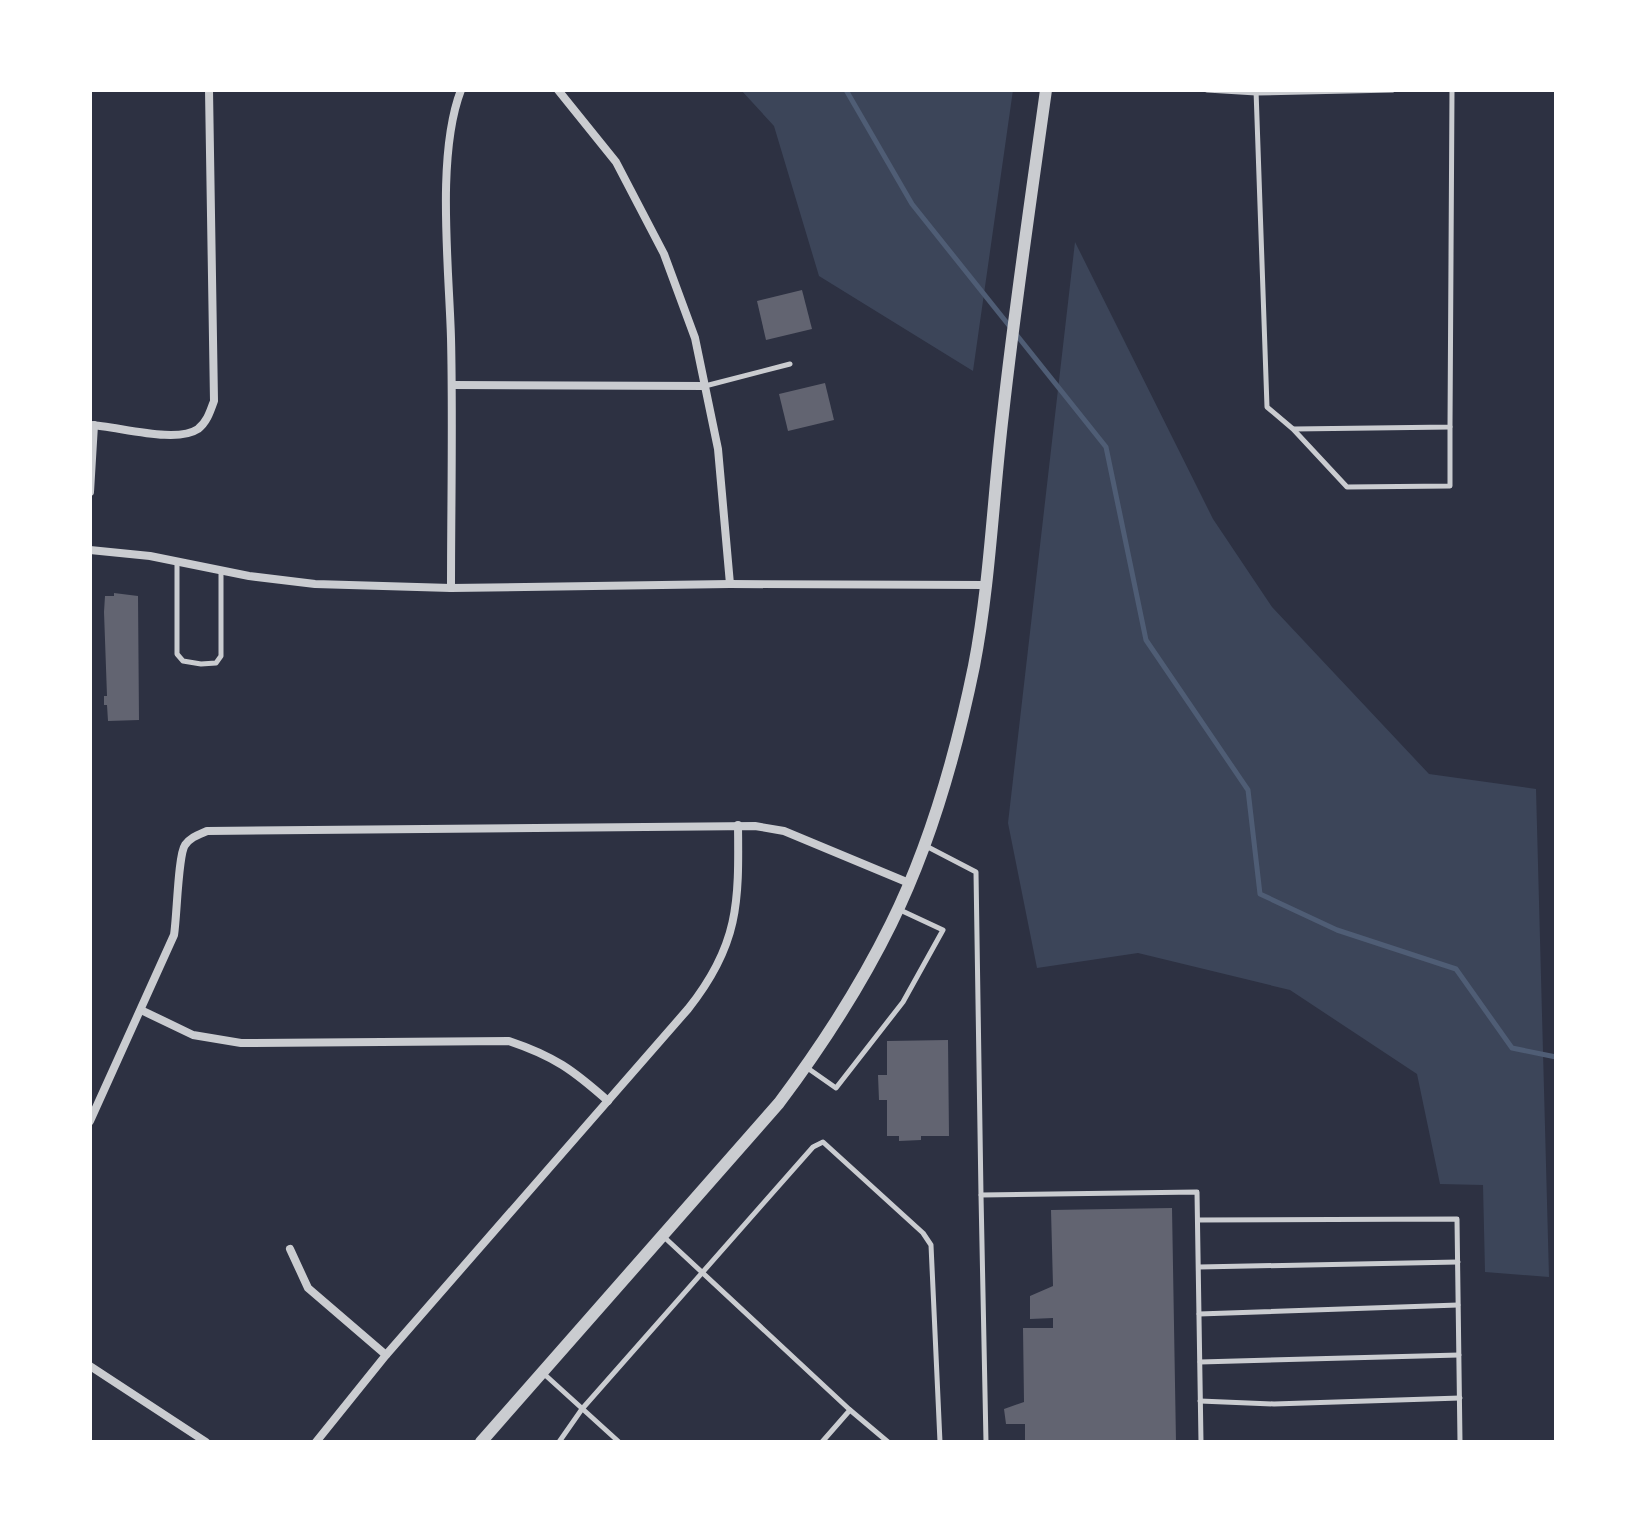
<svg xmlns="http://www.w3.org/2000/svg" width="1646" height="1532" font-family="'Public Sans',sans-serif">
<rect width="100%" height="100%" fill="#2d3142"/>
<g fill="#3c4559">
<polygon points="741,90 1013,90 973,371 819,276 774,126"/>
<polygon points="1075,242 1213,519 1272,607 1429,774 1536,789 1549,1277 1485,1272 1483,1185 1440,1184 1417,1074 1290,990 1138,953 1037,968 1008,823"/>
</g>
<g fill="none" stroke-linecap="round" stroke-linejoin="round">
<polyline stroke="#4f5d75" stroke-width="5" points="846,90 912,204 1106,447 1146,640 1248,790 1260,894 1337,930 1456,969 1512,1048 1556,1057"/>
</g>
<g fill="#626471">
<polygon points="802,290 812,329 766,340 757,301"/>
<polygon points="825,383 834,420 788,431 779,394"/>
<polygon points="114,593 138,596 139,720 108,721 107,705 104,705 104,696 107,696 104,612 105,596 114,596"/>
<polygon points="948,1040 949,1136 921,1136 921,1140 899,1141 899,1136 887,1136 887,1100 879,1100 878,1075 887,1075 887,1041"/>
<polygon points="1172,1208 1176,1442 1025,1442 1025,1424 1006,1424 1004,1409 1024,1402 1023,1328 1053,1328 1053,1318 1030,1319 1030,1296 1053,1286 1051,1210"/>
</g>
<g fill="none" stroke-linecap="round" stroke-linejoin="round">
<g stroke="#caccd0" stroke-width="5">
<polyline points="1207,90 1256,93 1393,90"/>
<polyline points="1256,90 1267,407 1293,429 1347,487 1450,486 1450,427"/>
<polyline points="705,386 790,364"/>
<polyline points="1294,429 1450,427 1452,90"/>
<polyline points="177,562 177,654 183,661 201,664 216,663 221,656 221,570"/>
<polyline points="926,846 976,872 981,1195"/>
<polyline points="806,1067 836,1088 903,1002 943,930 898,909"/>
<polyline points="1198,1220 1457,1219 1460,1442"/>
<polyline points="663,1236 850,1410 822,1442"/>
<polyline points="1199,1267 1458,1262"/>
<polyline points="1199,1314 1458,1305"/>
<polyline points="1200,1362 1459,1355"/>
<polyline points="543,1373 619,1442"/>
<polyline points="1200,1401 1274,1404 1460,1398"/>
<polyline points="850,1410 888,1442"/>
<polyline points="559,1442 582,1409 813,1147 823,1142 923,1233 931,1245 940,1442"/>
<polyline points="986,1442 981,1195 1197,1192 1201,1442"/>
</g>
<g stroke="#caccd0" stroke-width="8">
<polyline points="558,90 616,162 664,254 695,338 718,449 730,584"/>
<polyline points="452,385 705,386"/>
<path d="M90,425C117,426 176,444 198,429C207,422 210,412 214,401L209,90"/>
<polyline points="90,492 94,425"/>
<polyline points="90,550 150,556 249,576 315,584 451,588 730,584 985,585"/>
<path d="M451,588C451,505 453,421 451,338C449,267 436,155 461,90"/>
<path d="M141,1010L193,1035L241,1043L509,1041C554,1056 573,1070 608,1101"/>
<path d="M90,1121L174,935C177,917 178,855 185,845C191,837 198,835 207,831L755,826L784,831L909,883"/>
<polyline points="290,1249 308,1288 386,1355"/>
<polyline points="90,1366 206,1442"/>
<path d="M316,1442L386,1355L688,1009C739,945 739,903 738,825"/>
</g>
<path stroke="#caccd0" stroke-width="12" d="M481,1442L779,1103C821,1047 860,987 891,924C931,843 956,754 974,666C990,583 993,497 1003,414C1015,305 1031,198 1046,90"/>
</g>
<rect width="1646" height="1532" fill="none" stroke="#ffffff" stroke-width="184"/>
</svg>
